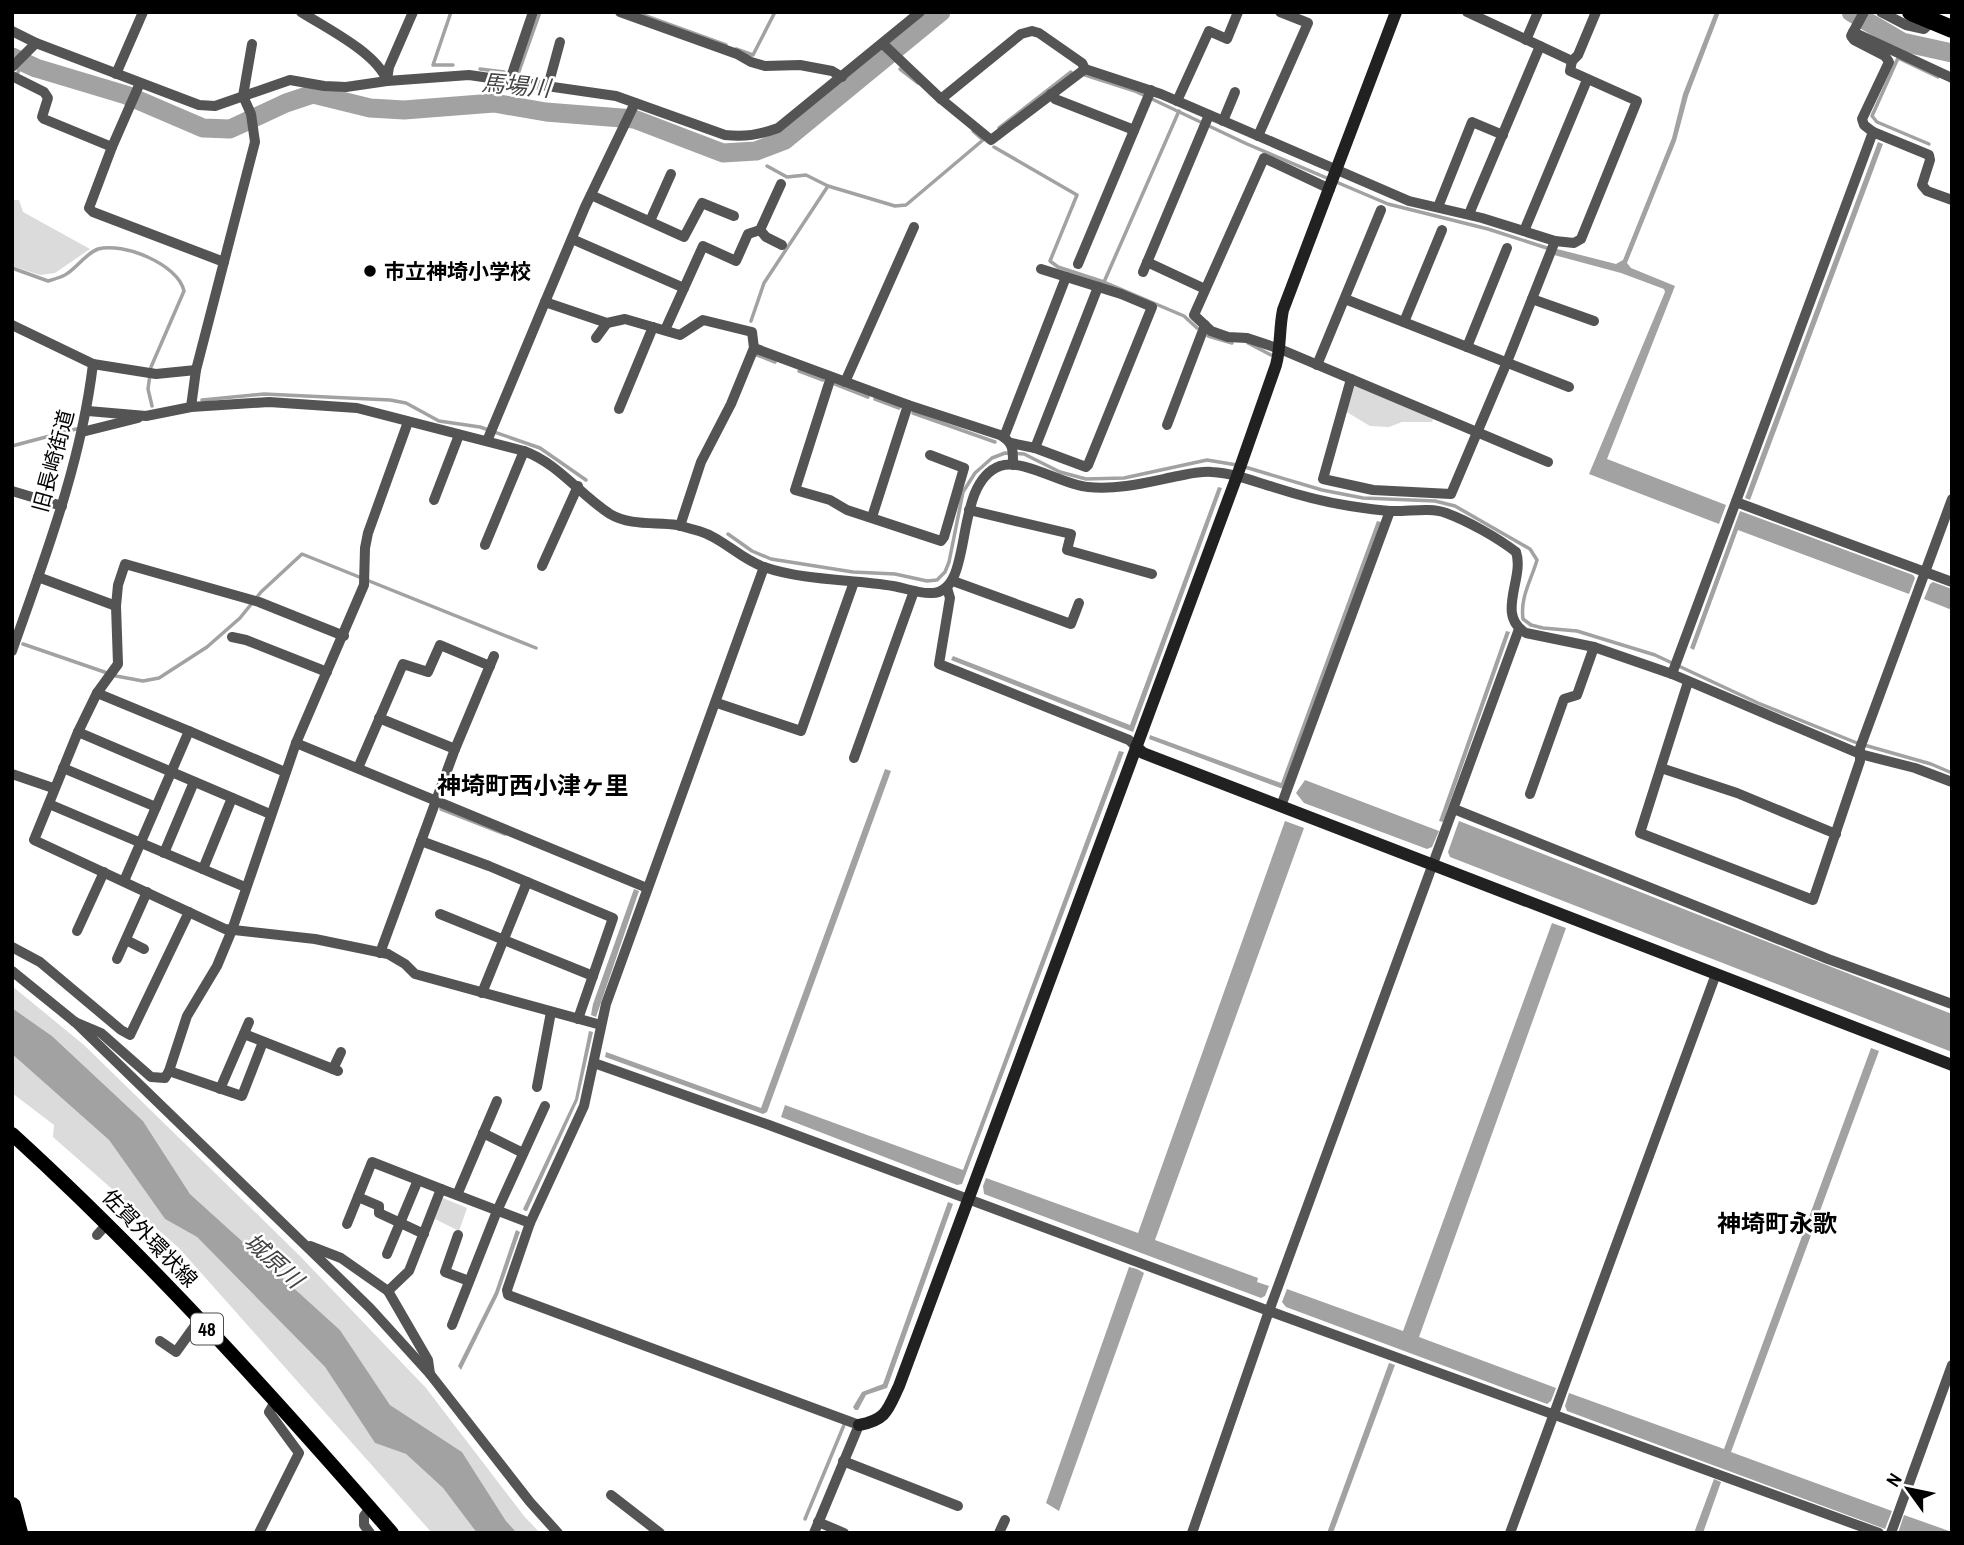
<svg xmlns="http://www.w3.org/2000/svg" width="1964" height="1545" font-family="'Archivo Narrow','Noto Sans JP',sans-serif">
<rect width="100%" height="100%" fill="#fff"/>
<g fill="#dbdbdb">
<polygon points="12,200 19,200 23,212 90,249 55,273 40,275 12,266"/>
<polygon points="1352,383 1434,417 1432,422 1402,422 1389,427 1370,426 1345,411"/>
<polygon points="12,986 84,1045 300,1256 426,1388 524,1516 540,1533 517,1533 506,1521 462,1452 390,1405 340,1330 190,1194 143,1121 52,1036 12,1008"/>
<polygon points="12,1054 109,1140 165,1219 197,1237 325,1367 375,1443 406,1454 443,1488 477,1533 432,1533 179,1248 53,1137 54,1125 12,1093"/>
<polygon points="443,1198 467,1208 459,1231 435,1219"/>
</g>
<g fill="#a2a2a2">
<polygon points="1715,12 1720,12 1688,96 1676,141 1627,263 1631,268 1675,286 1607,459 1726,505 1719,524 1589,474 1665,292 1664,289 1621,273 1554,255 1557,249 1616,264 1623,260 1672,138 1683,94"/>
<polygon points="1878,142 1883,144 1750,500 1745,498"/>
<polygon points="1218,487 1222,488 1133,732 951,660 953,656 1130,725"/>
<polygon points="1740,511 1913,575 1915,578 1909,594 1738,530 1694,650 1690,648"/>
<polygon points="1377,521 1381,522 1283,789 1149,739 1150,735 1281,783"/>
<polygon points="1933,582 1952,589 1952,610 1924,599 1930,584"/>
<polygon points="1506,631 1510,632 1443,822 1439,821"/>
<polygon points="1119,751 1124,752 962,1184 957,1185 781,1117 785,1105 963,1170"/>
<polygon points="885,769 891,771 767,1112 763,1114 605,1057 606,1052 761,1108"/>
<polygon points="1305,780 1439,831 1432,847 1427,849 1304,803 1296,793"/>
<polygon points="1285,821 1304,828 1155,1240 1258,1278 1257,1282 1269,1286 1265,1296 1261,1298 984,1194 983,1186 986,1178 1138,1233"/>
<polygon points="1459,821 1952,1014 1952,1052 1450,857 1448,852"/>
<polygon points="634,889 639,891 596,1017 591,1015 593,1004"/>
<polygon points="1552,923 1566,928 1419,1337 1556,1388 1551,1401 1547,1404 1286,1307 1282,1302 1287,1289 1403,1331"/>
<polygon points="12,1008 52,1036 143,1121 190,1194 340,1330 390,1405 462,1452 506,1521 517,1533 477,1533 443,1488 406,1454 375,1443 325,1367 197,1237 165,1219 109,1140 12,1054"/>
<polygon points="589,1031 593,1032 578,1100 527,1211 525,1211 523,1209 575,1099"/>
<polygon points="1871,1048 1879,1051 1731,1452 1892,1511 1885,1529 1567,1411 1565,1406 1569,1393 1724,1449"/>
<polygon points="948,1202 953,1204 887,1388 866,1395 858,1410 855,1410 853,1407 862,1392 883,1384"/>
<polygon points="516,1230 520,1232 498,1295 461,1370 458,1366 495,1292"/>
<polygon points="1129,1267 1137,1269 1144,1273 1059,1511 1046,1503"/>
<polygon points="1389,1363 1395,1365 1333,1533 1327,1533"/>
<polygon points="1714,1479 1721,1482 1703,1533 1694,1533"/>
<polygon points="1904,1515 1952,1532 1952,1533 1898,1533"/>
</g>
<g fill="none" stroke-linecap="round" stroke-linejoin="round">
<g stroke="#a2a2a2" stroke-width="3.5">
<polyline points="451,12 433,65 453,65"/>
<polyline points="635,12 726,45"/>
<polyline points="899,12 904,12"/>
<polyline points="736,49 753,55 775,12"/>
<polyline points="480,69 504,72"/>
<polyline points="900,69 918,83"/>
<polyline points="518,74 540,12"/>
<polyline points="17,75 22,61"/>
<polyline points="1085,75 1135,91 1247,144 1388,204 1488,229 1550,249"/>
<polyline points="1179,111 1104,282 1184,316 1197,328"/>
<polyline points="999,128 1071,72"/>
<polyline points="1929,144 1877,122 1872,116 1898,58 1938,77"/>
<polyline points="994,147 1077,195 1050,261 1058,267 1104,282"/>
<polyline points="767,166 787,177 806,175 828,186 895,206 906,205 983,140 973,131"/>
<path d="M12,268L48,281C55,279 63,277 68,273C78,266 87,253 98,249C123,242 178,264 184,291L151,367L148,389L152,406"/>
<polyline points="751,321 764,283 828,186"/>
<polyline points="1208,336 1232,343"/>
<polyline points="1248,343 1271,355"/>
<polyline points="757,355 775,362"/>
<polyline points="799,371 823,380"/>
<polyline points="835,384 868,397"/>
<polyline points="875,399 899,408"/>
<polyline points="202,400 264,394 390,400 406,403 439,421 480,427 540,448 586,480"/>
<polyline points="913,413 995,442"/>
<polyline points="12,446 76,429"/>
<path d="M1245,467L1322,490L1363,498L1435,501L1455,506L1530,549L1537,560C1531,581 1520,597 1523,619L1531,625L1543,628L1577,631L1655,655L1758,703L1857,743L1931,764L1952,773"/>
<polyline points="728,534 752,551 771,559 853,572 895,574 927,581 937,580 945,572 949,562 963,492 975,473 992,458 1005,453 1024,454 1060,472 1086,479 1124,478 1207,460 1237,465"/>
<polyline points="23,644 116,676 143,681 159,678 207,647 240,618 261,592 302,554 536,648"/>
<polyline points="441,809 505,834"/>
<polyline points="805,1519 844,1425"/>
</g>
<g stroke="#a2a2a2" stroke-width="19">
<polyline points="1851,12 1902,42 1952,53"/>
<polyline points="12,57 36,68 126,95 203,128 230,129 286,103 313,94 370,108 404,110 494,103 546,112 634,119 723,153 756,151 785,140 941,12"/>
</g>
<g stroke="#545454" stroke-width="10">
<path d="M301,12C326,28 377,53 387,81"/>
<polyline points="620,12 737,54 751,62 765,66 800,65 832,71 842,77"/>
<polyline points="1864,12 1851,36 1854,40 1885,56 1889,62 1862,119 1864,125 1873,132"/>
<polyline points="1881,12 1906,25 1924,29 1932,21"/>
<path d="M12,31L36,43L199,105L215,106L290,80L324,86L346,87L387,81L469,75L616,96L725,135C745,137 759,135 778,128L920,12"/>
<polyline points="1853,32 1952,78"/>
<polyline points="1526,40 1538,12"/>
<polyline points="883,44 941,99 991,140 1085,69"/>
<polyline points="1572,61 1578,55 1596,12"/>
<polyline points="12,67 36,43"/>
<polyline points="116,74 143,12"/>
<polyline points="12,76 44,92 48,98 42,117 44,119 112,147 140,83"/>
<polyline points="387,80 389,67 413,12"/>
<polyline points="510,80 533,12"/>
<polyline points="548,86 560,42"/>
<polyline points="1051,94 1055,99 1134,130"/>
<polyline points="941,99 1021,34 1032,31 1039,33 1082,63 1085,69 1161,94 1409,201 1482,218 1555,241 1574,243 1581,239 1637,101 1570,71 1572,61 1467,12"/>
<polyline points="1177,101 1209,31 1227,39 1238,12"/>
<polyline points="1223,121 1235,92"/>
<polyline points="1258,136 1308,23 1280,12"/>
<polyline points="112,147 89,208 93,212 224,262"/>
<polyline points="1330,189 1264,158 1194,315 1211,331 1228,337 1247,338 1280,349 1548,462"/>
<polyline points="591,195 684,237 702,203 734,216"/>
<polyline points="1438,207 1472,122 1503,135"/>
<polyline points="1469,214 1540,46"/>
<polyline points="650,221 671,174"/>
<polyline points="760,230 766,237 782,245"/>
<polyline points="1524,231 1587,80"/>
<polyline points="572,239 684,288"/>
<polyline points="1147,262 1205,289"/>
<polyline points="1078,264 1151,90"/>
<polyline points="1143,272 1209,115"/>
<polyline points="1345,299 1569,387"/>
<polyline points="1532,299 1594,321"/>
<polyline points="545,302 585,207 635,103"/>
<polyline points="1404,322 1442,230"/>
<path d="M12,325L93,364C81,464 45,557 12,651"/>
<polyline points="665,330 703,246 736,261 748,234 760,230 781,184"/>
<polyline points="596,338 607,323"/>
<polyline points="1467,347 1507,248"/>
<path d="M754,348L908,405L1000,435C1014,443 1013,450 1013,465"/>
<polyline points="93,364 156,374 196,370"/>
<polyline points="1317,365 1381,210"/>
<polyline points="831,377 795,490 830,500 847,510 941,541 944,537 964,468 930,455"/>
<polyline points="1351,379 1323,479 1373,490 1451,494 1507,362 1555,241"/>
<polyline points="845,382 914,227"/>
<polyline points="191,407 196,370 255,142 251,114 243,96 252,44"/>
<polyline points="619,409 653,327"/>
<path d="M88,411L146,416L191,407L269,402L357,408L524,451C559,464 579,494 610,514C630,526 655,522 677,525C684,527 692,529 699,531C723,538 740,559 764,567C805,581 851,579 893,586C906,588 919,594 932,593C976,592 951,484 1000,466C1024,458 1062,485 1088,487C1119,490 1148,482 1178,476C1189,474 1200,471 1212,472C1233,473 1253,481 1273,487C1298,495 1324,502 1350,506C1363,508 1377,510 1390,511C1408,512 1429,507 1446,513C1468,521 1498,538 1516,552C1525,578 1495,615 1526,633L1594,647L1672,674L1860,754L1915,768L1952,782"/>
<polyline points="1167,425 1205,325"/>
<polyline points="82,432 138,418"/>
<polyline points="1004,437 1066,277"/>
<polyline points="487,441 545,302 607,323 625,319 680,335 703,320 752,332 754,348 731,404 701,462 680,526"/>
<polyline points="1011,443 1035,448 1086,467 1088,465 1152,307 1121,294 1041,269"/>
<polyline points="1035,448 1098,287"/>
<polyline points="12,491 62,506"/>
<polyline points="434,500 459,435"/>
<polyline points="1736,502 1952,582"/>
<polyline points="969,510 1071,534 1067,550 1152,574"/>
<polyline points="872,517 908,405"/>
<polyline points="485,545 524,451"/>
<polyline points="542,566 578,486"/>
<polyline points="764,567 606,1004 584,1106 530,1223 507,1290 508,1295 859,1425 814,1533"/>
<polyline points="38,577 116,606"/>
<polyline points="953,581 1071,624 1079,603"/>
<polyline points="947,588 950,598 939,664 1129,740 1136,747"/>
<polyline points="344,636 259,602 125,564 118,585 116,606 118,664 97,693 78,732 34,840 225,929 315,939 388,954 405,964 415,974 601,1025"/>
<polyline points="232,637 246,640 327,672"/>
<polyline points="1672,674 1873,132 1929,155 1930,160 1922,185 1927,191 1952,200"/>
<polyline points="1688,682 1640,833 1813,900 1860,761 1860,748 1952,499"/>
<polyline points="97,693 189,731"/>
<polyline points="720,704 801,731 854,582"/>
<polyline points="379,718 455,749"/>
<polyline points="78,732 270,814"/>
<polyline points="296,743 647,888"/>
<polyline points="854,758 914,591"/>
<polyline points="63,768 156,807"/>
<polyline points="358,768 403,664 428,672 440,645 490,666"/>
<polyline points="1661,768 1737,793 1836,834"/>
<polyline points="12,774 53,788"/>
<polyline points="1530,794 1564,699 1577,695 1594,647"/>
<polyline points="49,804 245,887"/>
<polyline points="1281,806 1390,511"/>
<polyline points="1454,809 1828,959 1952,1004"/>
<polyline points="421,841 489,866 613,918 578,1019"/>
<polyline points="164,853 194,782"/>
<polyline points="203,869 232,798"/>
<polyline points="124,881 189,731 285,772"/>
<polyline points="440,914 593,976"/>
<polyline points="77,931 104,872"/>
<polyline points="126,940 144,949"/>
<polyline points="12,947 40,962 121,1030 130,1035 189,912"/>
<polyline points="380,953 455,749 494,656"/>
<polyline points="117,959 147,892"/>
<polyline points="12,971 75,1022 370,1308 430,1374 530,1502 558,1533"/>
<polyline points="482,993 527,882"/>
<polyline points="75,1022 101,1033 151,1077 165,1078 169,1071 187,1016 217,966 232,930 296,743 364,585 365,548 368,533 408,422"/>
<polyline points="244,1034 338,1071"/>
<polyline points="594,1063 769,1125 1269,1311 1879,1533"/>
<polyline points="333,1069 341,1052"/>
<polyline points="169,1071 242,1096 263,1042"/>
<polyline points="537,1087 551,1012"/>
<polyline points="220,1089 249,1022"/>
<polyline points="483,1133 523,1153"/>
<polyline points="457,1195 497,1101"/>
<polyline points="358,1197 379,1206 379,1213 424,1234"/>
<polyline points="347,1224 372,1162 441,1189"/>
<polyline points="97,1235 107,1224"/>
<polyline points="458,1235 445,1272 469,1281"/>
<polyline points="310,1246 341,1258 388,1291 428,1360 430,1374"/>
<polyline points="387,1254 418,1180"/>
<polyline points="388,1291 409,1271 441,1189 530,1223"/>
<polyline points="452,1325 497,1211 545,1106"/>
<polyline points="160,1341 176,1352 199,1320"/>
<polyline points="843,1461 958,1506"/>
<polyline points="611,1495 660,1533"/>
<polyline points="370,1508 364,1516 364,1525 370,1533"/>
<polyline points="818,1522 844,1533"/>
<polyline points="259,1533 299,1453 269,1412 276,1400"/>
<polyline points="999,1533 1005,1520"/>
<polyline points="1192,1533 1269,1311 1519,629"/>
<polyline points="1510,1533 1716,974"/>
<polyline points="1891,1533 1952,1365"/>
</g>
<g stroke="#212121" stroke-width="12">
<polyline points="1136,747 1143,753 1952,1065"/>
<path d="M859,1425C887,1420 888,1409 899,1386L1237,476L1276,365C1281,347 1279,329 1283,310L1396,12"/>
</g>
<path stroke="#000" stroke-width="14" d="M12,1134C148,1258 272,1395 392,1533"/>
<g stroke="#000" stroke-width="18">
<polyline points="1911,12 1952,29"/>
<polyline points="12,1506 19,1533"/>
</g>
</g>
<circle fill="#000" stroke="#fff" stroke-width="2.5" cx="370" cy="271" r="7"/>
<g text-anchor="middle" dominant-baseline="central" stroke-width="5" stroke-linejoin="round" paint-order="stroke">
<rect fill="#fff" stroke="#4c4c4c" stroke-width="2" x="191" y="1313.5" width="32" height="31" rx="5"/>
<g font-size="19" font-weight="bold" fill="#000">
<text x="207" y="1329">48</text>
</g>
<g font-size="21" font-weight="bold" fill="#000" stroke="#fff" text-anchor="start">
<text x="384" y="271">市立神埼小学校</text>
</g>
<g font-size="21" fill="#000" stroke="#fff">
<text transform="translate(53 461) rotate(-75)">旧長崎街道</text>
<text transform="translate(150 1238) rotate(46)">佐賀外環状線</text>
</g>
<g font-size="23" font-style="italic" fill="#434343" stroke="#fff">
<text transform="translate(516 85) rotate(5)">馬場川</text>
<text transform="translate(274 1260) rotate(42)">城原川</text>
</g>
<g font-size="24" font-weight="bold" fill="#000" stroke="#fff">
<text x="533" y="785">神埼町西小津ヶ里</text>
<text x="1777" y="1223">神埼町永歌</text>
</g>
</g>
<rect width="1964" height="1545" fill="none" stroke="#000000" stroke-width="28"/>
<g transform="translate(1908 1489) rotate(303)" stroke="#ffffff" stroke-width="5" paint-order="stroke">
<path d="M0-5L12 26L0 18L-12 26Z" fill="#000000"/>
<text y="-10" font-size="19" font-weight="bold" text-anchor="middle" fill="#000000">N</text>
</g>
</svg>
